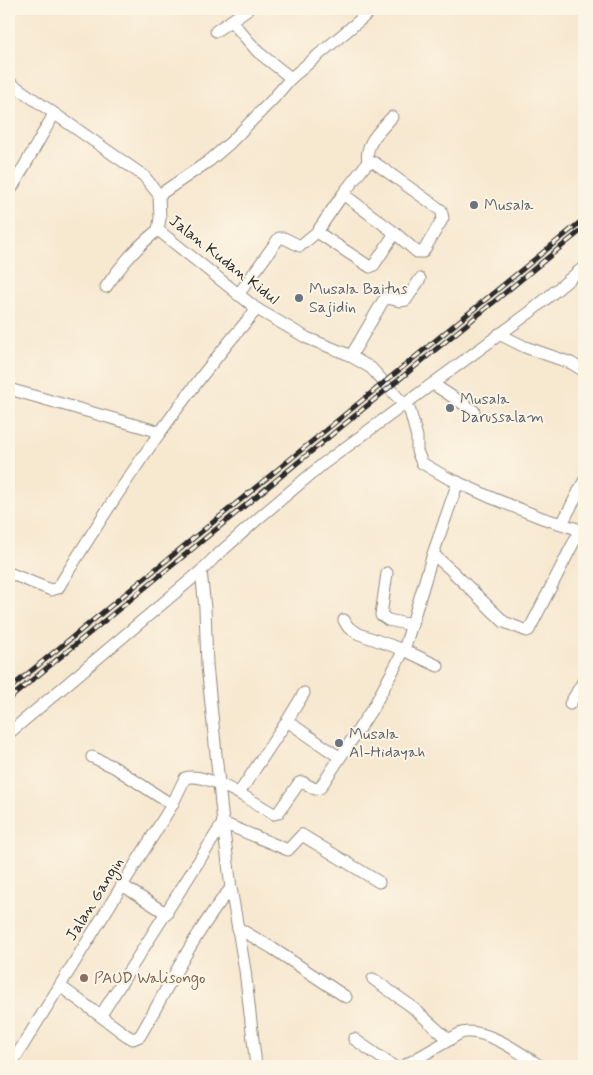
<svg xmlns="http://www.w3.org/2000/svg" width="593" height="1075" font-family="Mynerve,sans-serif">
<rect width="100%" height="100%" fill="#fcf5e5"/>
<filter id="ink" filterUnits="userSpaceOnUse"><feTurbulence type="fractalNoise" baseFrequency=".02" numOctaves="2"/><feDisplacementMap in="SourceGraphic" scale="10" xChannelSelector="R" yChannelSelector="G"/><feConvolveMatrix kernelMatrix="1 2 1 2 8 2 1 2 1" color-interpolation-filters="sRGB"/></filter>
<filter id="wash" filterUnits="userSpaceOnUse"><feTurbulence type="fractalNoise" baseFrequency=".0096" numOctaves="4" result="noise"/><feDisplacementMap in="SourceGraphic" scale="20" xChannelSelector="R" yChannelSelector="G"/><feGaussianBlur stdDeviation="1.12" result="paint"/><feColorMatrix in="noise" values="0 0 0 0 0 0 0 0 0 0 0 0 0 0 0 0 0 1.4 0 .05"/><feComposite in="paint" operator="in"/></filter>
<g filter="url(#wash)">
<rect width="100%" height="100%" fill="#f7e8d0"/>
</g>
<g filter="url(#ink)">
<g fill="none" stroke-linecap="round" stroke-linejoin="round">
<defs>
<g id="minor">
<polyline points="232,22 258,52 291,78"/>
<polyline points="216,31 248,9"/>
<polyline points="9,82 144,176 159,195 160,218 158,230 257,309 307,338 347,354 371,368 410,411 417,437 417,451 422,463 446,477 492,498 542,518 584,531"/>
<path d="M368,162C364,143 381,130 392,117"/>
<polyline points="9,193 54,114"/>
<polyline points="159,195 209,161 230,143 273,99 291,78 373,9"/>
<polyline points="317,232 370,267 374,265 395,233"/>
<path d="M106,287C121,265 136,247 158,230"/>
<polyline points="238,295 279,238 284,238 300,246 317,232 343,194 368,162 375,163 441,210 443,218 423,252 417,252 395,233 343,194"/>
<polyline points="499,334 525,347 571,363 584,371"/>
<polyline points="351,356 383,301 387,298 400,301 406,300 420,279"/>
<polyline points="433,384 474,411"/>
<polyline points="9,389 160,432"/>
<polyline points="562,524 584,481"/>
<polyline points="433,554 451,570 504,622 527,631 529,630 580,530"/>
<path d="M9,573L51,590L58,588C118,490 181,396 257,309"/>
<polyline points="387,573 381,615 388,620 412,625"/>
<polyline points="344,620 348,627 359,634 404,650 438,666"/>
<polyline points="570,704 584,680"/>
<polyline points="287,721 304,693"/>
<polyline points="9,733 201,571"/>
<polyline points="92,757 114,767 172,805"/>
<polyline points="239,793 287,721 339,757"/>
<polyline points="122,885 167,914"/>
<polyline points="238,928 272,948 346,997"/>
<polyline points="373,979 411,1006 449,1040 404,1066"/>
<path d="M60,986L126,1035L133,1039L140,1036C169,986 194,933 231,888"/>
<polyline points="101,1015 223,823 288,850 302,835 379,882"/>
<polyline points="354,1039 393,1066"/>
<path d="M449,1040C454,1037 460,1032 466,1032C489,1030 522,1054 540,1066"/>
<path d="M10,1066L172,805L185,778C207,771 255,803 274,814L278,813L299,783L302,782L315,789L320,788L374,706L404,650L433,554L458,482"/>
<polyline points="256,1066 245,970 231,888 223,823 207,665 205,608 201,571 214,558 260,517 323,464 529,313 584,267"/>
</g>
</defs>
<use href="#minor" stroke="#918a7e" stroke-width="13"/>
<use href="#minor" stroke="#fff" stroke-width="11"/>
<defs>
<g id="rail">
<polyline points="9,689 584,219"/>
<polyline points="9,699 584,228"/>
</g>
</defs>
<use href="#rail" stroke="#2b2b2b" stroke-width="5"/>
<use href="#rail" stroke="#fcf5e5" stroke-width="3" stroke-dasharray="9" stroke-linecap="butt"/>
</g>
</g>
<g fill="#6b7280" stroke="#fcf5e5" stroke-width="2">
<circle cx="474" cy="205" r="5"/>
<circle cx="299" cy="298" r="5"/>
<circle cx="450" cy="408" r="5"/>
<circle cx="339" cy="743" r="5"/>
</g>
<circle fill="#8d6e63" stroke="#fcf5e5" stroke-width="2" cx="84" cy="978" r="5"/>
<g text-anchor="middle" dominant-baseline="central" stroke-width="4" stroke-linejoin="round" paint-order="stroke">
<g font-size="16" fill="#5b616d" stroke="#fcf5e5" text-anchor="start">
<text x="484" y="205">Musala</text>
<text x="309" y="289">Musala Baitus<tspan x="309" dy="18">Sajidin</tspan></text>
<text x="460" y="399">Musala<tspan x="460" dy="18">Darussalam</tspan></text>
<text x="349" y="734">Musala<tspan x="349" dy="18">Al-Hidayah</tspan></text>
</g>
<g font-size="16" fill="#2b2b2b" stroke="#fcf5e5">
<text transform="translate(224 260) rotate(38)">Jalan Kudan Kidul</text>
<text transform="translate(95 899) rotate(-58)">Jalan Gangin</text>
</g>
<g font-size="16" fill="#785e54" stroke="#fcf5e5" text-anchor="start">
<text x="94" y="978">PAUD Walisongo</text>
</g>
</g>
<rect width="593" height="1075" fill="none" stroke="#fcf5e5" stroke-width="30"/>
</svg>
